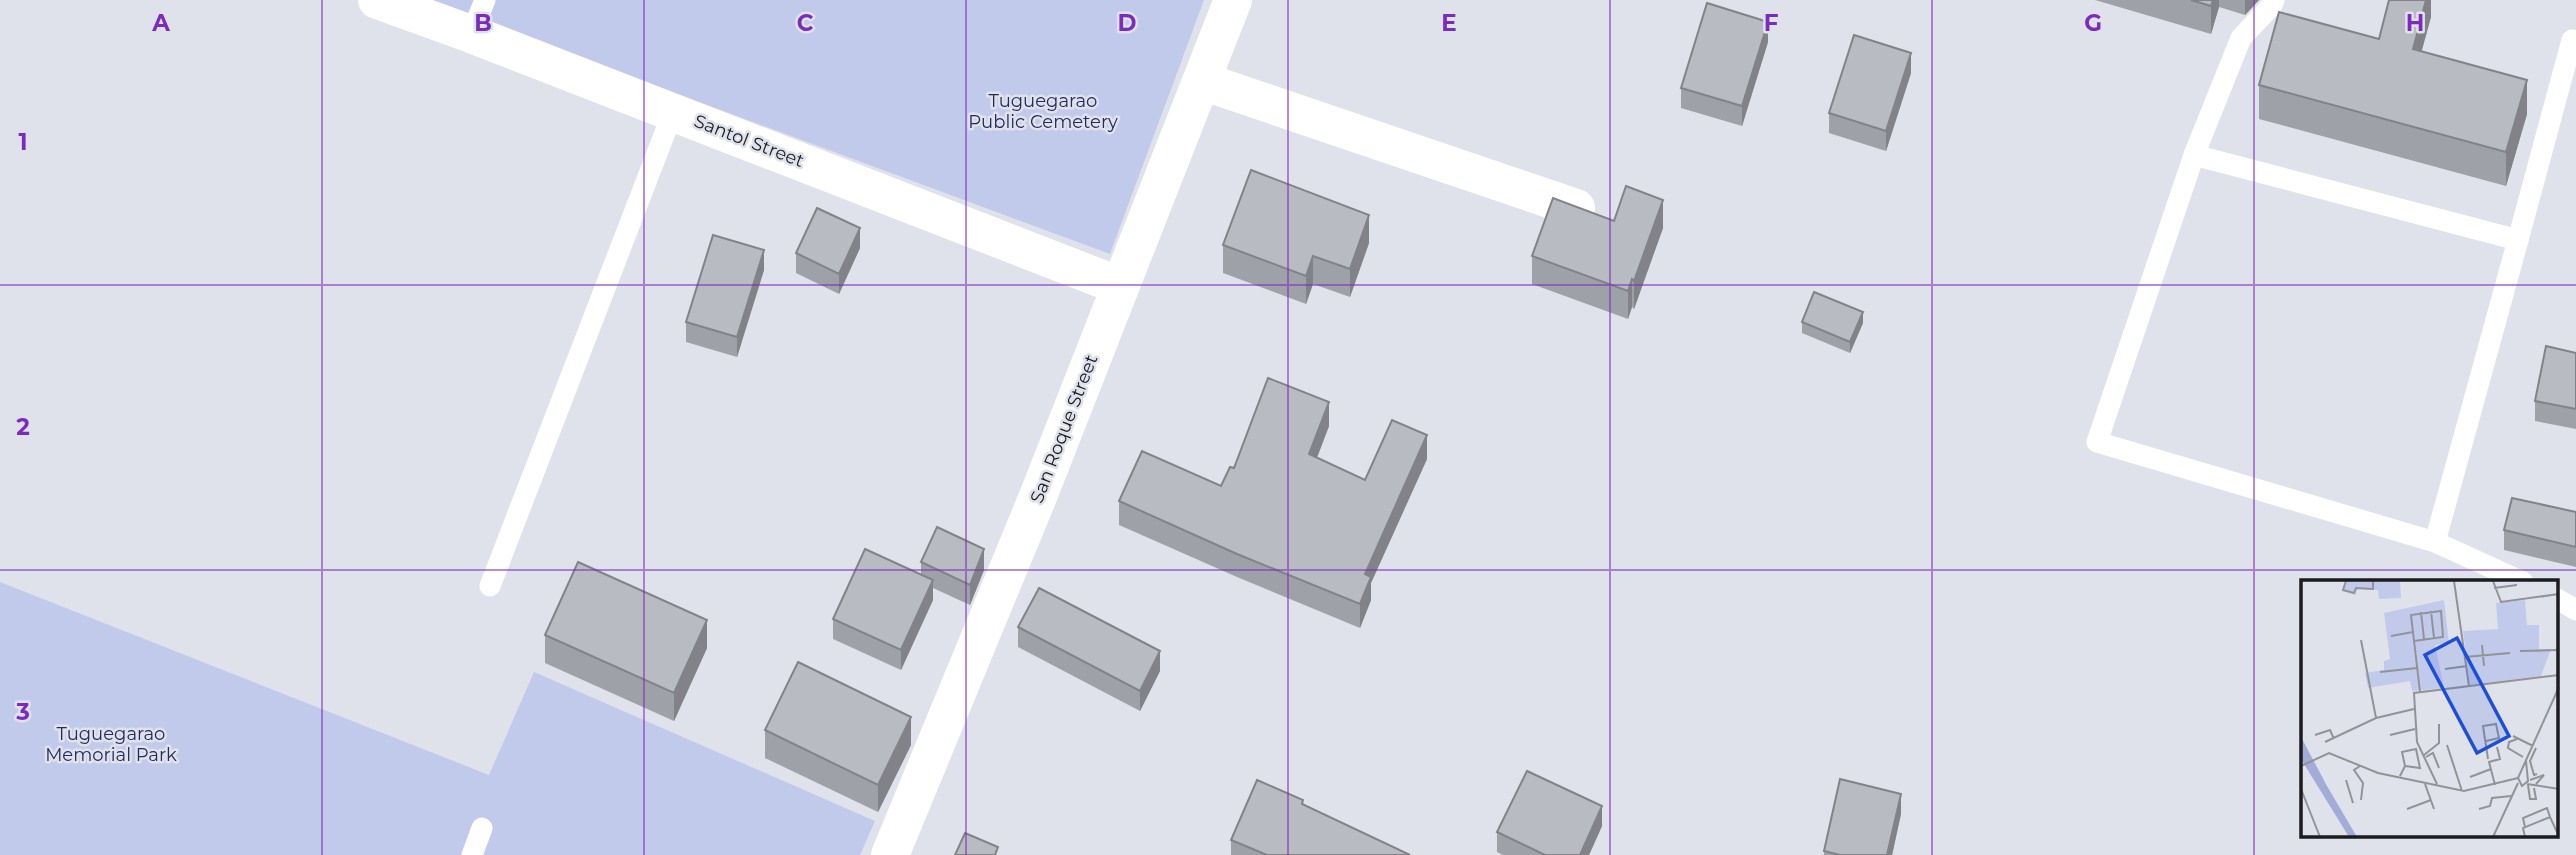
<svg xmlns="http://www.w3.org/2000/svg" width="2576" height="855" font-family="Montserrat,sans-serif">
<rect width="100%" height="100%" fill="#e0e2eb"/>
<g fill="#c2caec">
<polygon points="423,0 1204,0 1110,254"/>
<polygon points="0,582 489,775 534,672 875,821 860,855 0,855"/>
</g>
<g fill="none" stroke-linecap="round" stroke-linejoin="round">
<g stroke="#fff" stroke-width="21">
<polyline points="471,34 485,0"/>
<polyline points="2194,155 2241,38 2272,5 2274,0"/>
<polyline points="2518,240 2572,40"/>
<polyline points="2435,542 2518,240 2194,155 2097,442 2435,542 2523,582"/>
<polyline points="490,586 673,112"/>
<polyline points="2557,599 2576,610"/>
<polyline points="472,855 482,828"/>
</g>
<g stroke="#fff" stroke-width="38">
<polyline points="377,0 471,34 1120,286"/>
<polyline points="1202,81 1576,208"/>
<polyline points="890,855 1037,499 1233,0"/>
</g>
</g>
<g fill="#9fa1a8">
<polygon points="2095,0 2259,0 2245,15 2219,7 2211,34"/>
<polygon points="2431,0 2431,17 2421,52 2527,114 2506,186 2259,119 2259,85 2379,39"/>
<polygon points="1768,42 1742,126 1681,108 1681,88"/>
<polygon points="1911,73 1886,151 1829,133 1829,113"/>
<polygon points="1614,221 1663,228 1634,309 1632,307 1628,319 1532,284 1532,256"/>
<polygon points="1369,243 1350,297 1313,284 1306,304 1223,273 1223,245"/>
<polygon points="860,248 839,294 796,273 796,253"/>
<polygon points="764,270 737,357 686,342 686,322"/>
<polygon points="1802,322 1863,323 1850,353 1802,333"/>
<polygon points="2576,353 2576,429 2535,421 2535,401"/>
<polygon points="1329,426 1317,458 1365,480 1427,459 1371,583 1371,600 1360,628 1237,577 1119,525 1119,501 1221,486 1234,468"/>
<polygon points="2576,512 2576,567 2504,550 2504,530"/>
<polygon points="921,562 984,570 970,605 933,588 933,600 901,670 833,639 833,619 921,574"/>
<polygon points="1018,627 1160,671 1140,711 1018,647"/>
<polygon points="545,635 707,648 674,721 545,663"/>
<polygon points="765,730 911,745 878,812 765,758"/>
<polygon points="1303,805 1410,855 1231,855 1231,840"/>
<polygon points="1901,814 1892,855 1824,855 1824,851"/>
<polygon points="1602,826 1589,855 1503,855 1497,852 1497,832"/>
</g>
<g fill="#828388">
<polygon points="2213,0 2219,0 2219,7 2211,34 2211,6"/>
<polygon points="2245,0 2259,0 2245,15"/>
<polygon points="2426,0 2431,0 2431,17 2413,83 2413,49"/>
<polygon points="1768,22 1768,42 1742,126 1742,106"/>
<polygon points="1911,53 1911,73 1886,151 1886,131"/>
<polygon points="2527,80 2527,114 2506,186 2506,152"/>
<polygon points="1663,200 1663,228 1634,309 1634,281"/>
<polygon points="1369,215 1369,243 1350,297 1350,269"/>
<polygon points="860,228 860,248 839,294 839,274"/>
<polygon points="764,250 764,270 737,357 737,337"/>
<polygon points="1313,256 1313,284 1306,304 1306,276"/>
<polygon points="1632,279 1632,307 1628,319 1628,291"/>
<polygon points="1863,312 1863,323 1850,353 1850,342"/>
<polygon points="1329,402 1329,426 1309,478 1309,454"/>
<polygon points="1427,435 1427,459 1371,583 1371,600 1360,628 1360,604 1365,574"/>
<polygon points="984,549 984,570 970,605 970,585"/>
<polygon points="933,580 933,600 901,670 901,650"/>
<polygon points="707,620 707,648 674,721 674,693"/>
<polygon points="1160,651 1160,671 1140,711 1140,691"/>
<polygon points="911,717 911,745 878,812 878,785"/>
<polygon points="1901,794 1901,814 1892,855 1887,855"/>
<polygon points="1602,806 1602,826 1589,855 1580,855"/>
</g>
<g fill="#b9bbc3" stroke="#828388" stroke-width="2">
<polygon points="2191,0 2213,0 2211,6"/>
<polygon points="2389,0 2426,0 2413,49 2527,80 2506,152 2259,85 2279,12 2379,39"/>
<polygon points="1707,3 1768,22 1742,106 1681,88"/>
<polygon points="1854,35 1911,53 1886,131 1829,113"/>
<polygon points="1251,170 1369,215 1350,269 1313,256 1306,276 1223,245"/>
<polygon points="1626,186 1663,200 1634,281 1632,279 1628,291 1532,256 1553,198 1614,221"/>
<polygon points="817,208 860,228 839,274 796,253"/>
<polygon points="713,235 764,250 737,337 686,322"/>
<polygon points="1814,292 1863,312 1850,342 1802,322"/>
<polygon points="2546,346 2576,353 2576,409 2535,401"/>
<polygon points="1268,378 1329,402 1309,454 1365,480 1392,420 1427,435 1365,574 1371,577 1360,604 1237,554 1119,501 1142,451 1221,486 1230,467 1234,468"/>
<polygon points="2512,498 2576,512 2576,547 2504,530"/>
<polygon points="937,527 984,549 970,585 921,562"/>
<polygon points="865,549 933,580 901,650 833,619"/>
<polygon points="578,562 707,620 674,693 545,635"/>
<polygon points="1039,588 1160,651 1140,691 1018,627"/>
<polygon points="798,662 911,717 878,785 765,730"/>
<polygon points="1527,771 1602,806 1580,855 1545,855 1497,832"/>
<polygon points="1840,779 1901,794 1887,855 1840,855 1824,851"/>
<polygon points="1257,780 1303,800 1302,804 1410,855 1267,855 1231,840"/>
<polygon points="965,833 998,847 995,855 955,855"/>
</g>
<path fill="none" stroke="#7b2cbf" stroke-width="2" stroke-opacity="0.55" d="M322,0V855M644,0V855M966,0V855M1288,0V855M1610,0V855M1932,0V855M2254,0V855M0,285H2576M0,570H2576"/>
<g text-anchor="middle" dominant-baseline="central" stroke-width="5" stroke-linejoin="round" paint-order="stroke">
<g font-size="18" fill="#242b5f" stroke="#e0e2eb">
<text x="1043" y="101">Tuguegarao<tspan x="1043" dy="21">Public Cemetery</tspan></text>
<text x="111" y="734">Tuguegarao<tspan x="111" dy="21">Memorial Park</tspan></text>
</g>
<g font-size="18" fill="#1b1c1f" stroke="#e0e2eb">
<text transform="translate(749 141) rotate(21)">Santol Street</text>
<text transform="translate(1064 429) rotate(-69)">San Roque Street</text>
</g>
</g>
<g transform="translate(2301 580)">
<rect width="257" height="257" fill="#e0e2eb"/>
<path d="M44,1H99L100,18L78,19L77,10L56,9L55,15L41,11ZM143,20L148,63L134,65L143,108L111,111L109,101L67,108L64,93L83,90V81L89,79L83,33ZM224,20L226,45H238V69H250L240,96L169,105L162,51L197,49L195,23Z" fill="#c2caec"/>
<path d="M0,157L26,206L56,257H48L0,179Z" fill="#a2acd7"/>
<path fill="none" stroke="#919399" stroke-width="2" d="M45,1L42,10L53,13L55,8L72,9V1M153,1L168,106M192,1L200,22L258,14M193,8L216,5M130,31L133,58M120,32L123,59M90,56L112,52M60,60L75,138M113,61L142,57L140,31L110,35L119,112M181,65L183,86M219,71L258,70M164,77L209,73M144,89L166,86M79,92L116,88M14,155L29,150L33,159M89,155L114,149M212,156L232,166M216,159L208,162L207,168L222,177M185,161L198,158L195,144L182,146L187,179M24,162L75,138L113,129M146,165L161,211M235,168L229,181L233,195L236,194M123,175L138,163V144M125,177L132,173L138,188M225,181L227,201L221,206L217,198L258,107M0,186L28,173L77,193L163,211L217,198M59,186L53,190L62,203L60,220M99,196L104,186L101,172L115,169L119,188L104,186M169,197L190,189M45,200L52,223M229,200L243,195L235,204M124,204L133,229M136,204L116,162L113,113L258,95M226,204L258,209M194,205L188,182L199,179L196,167M227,205L229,219H235L233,208M0,209L19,257M106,229L130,220M178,229L189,226L191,218L210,216M224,247L222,238L246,228L249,237M192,257L217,203M224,257L222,248L249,237L256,252"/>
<path fill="#1d4ed8" fill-opacity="0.15" stroke="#1d4ed8" stroke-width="3.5" d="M156,58L208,156L176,173L124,75Z"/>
<rect width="257" height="257" fill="none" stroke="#1b1c1f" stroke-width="3.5"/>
</g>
<g font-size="23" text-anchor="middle" font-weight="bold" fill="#7b2cbf" stroke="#e0e2eb" stroke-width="5" stroke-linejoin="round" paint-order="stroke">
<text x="161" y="31">A</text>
<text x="483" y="31">B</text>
<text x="805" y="31">C</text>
<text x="1127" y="31">D</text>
<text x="1449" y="31">E</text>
<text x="1771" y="31">F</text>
<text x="2093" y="31">G</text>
<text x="2415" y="31">H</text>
<text x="23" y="150">1</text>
<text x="23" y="435">2</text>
<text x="23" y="720">3</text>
</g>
</svg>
